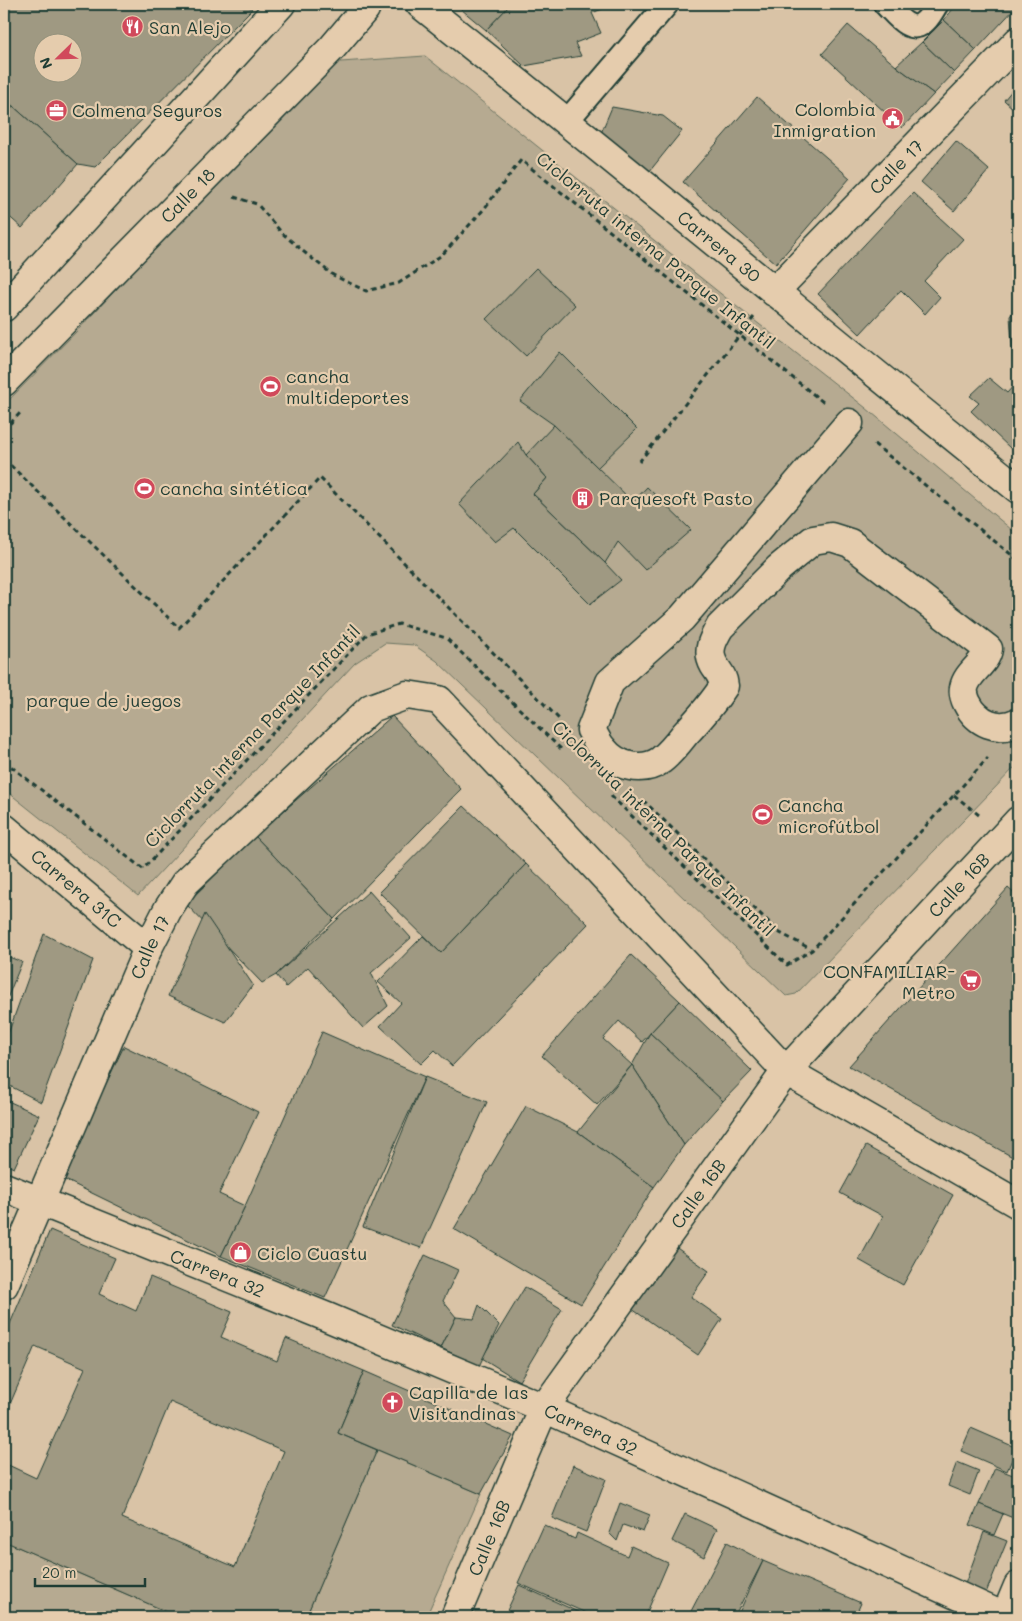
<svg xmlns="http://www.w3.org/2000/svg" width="1022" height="1621" font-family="Mali,sans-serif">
<rect width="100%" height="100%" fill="#d9c3a6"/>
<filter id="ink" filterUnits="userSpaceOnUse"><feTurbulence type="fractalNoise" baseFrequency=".02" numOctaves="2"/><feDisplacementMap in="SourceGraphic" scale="10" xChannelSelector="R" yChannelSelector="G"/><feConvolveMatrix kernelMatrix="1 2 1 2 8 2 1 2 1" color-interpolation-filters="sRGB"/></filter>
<g filter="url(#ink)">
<g fill="#b6aa91" stroke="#6a7462">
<polygon points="425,56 736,306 866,408 1018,535 1018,764 796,994 786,996 437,661 414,645 385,643 355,663 138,896 4,789 4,405 77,331 323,70 327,63"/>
<polygon points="377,1450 481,1494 426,1617 306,1617"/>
<polygon points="4,1541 179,1617 4,1617"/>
</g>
<g fill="#9f9982" stroke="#1f3d34" fill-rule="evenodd">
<path d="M4,4H245L252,9L95,167L78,164L4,98ZM42,42H72V72H42Z"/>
<polygon points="455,4 511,4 486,30"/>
<polygon points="511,4 615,4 592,13 601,33 575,43 581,56 524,66 486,30"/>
<polygon points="957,4 1018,4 1018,5 976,50 944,20"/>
<polygon points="944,20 976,50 954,73 922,42"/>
<polygon points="848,25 896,66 934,94 902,128 822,54"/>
<polygon points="922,42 954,73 934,94 896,66"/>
<polygon points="1018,83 1018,113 1004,100"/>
<polygon points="757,97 850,178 776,264 683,182"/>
<polygon points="13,106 78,164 22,228 4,212 4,117"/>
<polygon points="612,107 663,116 682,131 649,172 601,133"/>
<polygon points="956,141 989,170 954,211 921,182"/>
<polygon points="913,193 963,239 924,281 940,297 925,314 901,290 860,334 818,294"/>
<polygon points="536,268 575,305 526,356 486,319"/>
<polygon points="1018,306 1018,442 1011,449 971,411 979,403 970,396 989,378 1007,393 1015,384 1010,316"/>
<polygon points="560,352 637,429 597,468 554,425 520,401"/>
<polygon points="554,425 633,502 647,487 691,530 645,570 618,542 605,563 533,494 547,478 526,455"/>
<polygon points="518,442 526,455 547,478 533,494 605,563 621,580 590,604 514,528 495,542 459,504"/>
<polygon points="392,716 461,789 334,919 255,836"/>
<polygon points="464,806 526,864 441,953 379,892"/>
<polygon points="255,836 334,919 276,975 262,983 186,904"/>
<polygon points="526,864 588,924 452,1066 435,1050 421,1064 380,1026 401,1003 378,982 423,936 441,953"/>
<polygon points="1008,888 1018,897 1018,1160 849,1066"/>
<polygon points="369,891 411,938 371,973 388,1006 363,1028 308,967 286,987 276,975"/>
<polygon points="205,914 253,985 225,1022 168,996"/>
<polygon points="44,934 93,960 41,1102 4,1083 4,1045"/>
<polygon points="4,955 22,962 4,1006"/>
<polygon points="631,955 680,1001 642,1042 619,1021 603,1039 632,1065 597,1105 542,1056"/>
<polygon points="680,1001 752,1071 722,1102 650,1033"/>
<polygon points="322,1032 425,1077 325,1298 221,1256 245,1206"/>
<polygon points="650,1033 723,1101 684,1145 632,1065"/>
<polygon points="124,1046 258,1112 219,1194 245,1206 221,1256 61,1178"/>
<polygon points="632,1065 684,1145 654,1187 578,1132"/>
<polygon points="425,1077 487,1102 421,1248 363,1227"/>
<polygon points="8,1101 39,1115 14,1168 4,1164 4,1109"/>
<polygon points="526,1106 578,1132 654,1187 581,1304 454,1229"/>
<polygon points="866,1146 953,1195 903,1285 859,1260 883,1216 840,1193"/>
<path d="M50,1230L115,1258L99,1294L136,1311L150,1277L232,1312L221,1337L277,1361L286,1338L364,1371L338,1433L377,1450L306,1617H179L4,1541V1463L36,1478L85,1368L35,1346L4,1418V1338ZM170,1402L284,1451L235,1567L122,1518Z"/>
<polygon points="674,1246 709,1271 691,1297 722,1319 698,1355 632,1309"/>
<polygon points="425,1255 458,1270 443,1301 456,1317 441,1348 392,1325"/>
<polygon points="525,1287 562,1309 519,1381 482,1358"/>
<polygon points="479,1305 499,1325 479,1366 441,1348 456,1317 474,1319"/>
<polygon points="364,1371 513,1436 481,1494 338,1433"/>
<polygon points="971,1428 1017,1448 1007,1471 961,1451"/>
<polygon points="957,1462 979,1471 970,1495 948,1486"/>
<polygon points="573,1465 606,1479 586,1532 552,1518"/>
<polygon points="995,1468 1018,1477 1018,1520 979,1504"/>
<polygon points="620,1503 650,1515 643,1532 623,1525 617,1541 609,1533"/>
<polygon points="979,1504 1003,1514 994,1535 970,1525"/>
<polygon points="685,1514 717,1529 704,1557 672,1541"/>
<polygon points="544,1525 575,1539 577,1533 627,1556 631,1546 668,1563 645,1617 595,1617 518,1583"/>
<polygon points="984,1532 1007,1541 986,1593 965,1584"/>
<polygon points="727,1542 763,1561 734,1617 688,1617"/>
<polygon points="763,1561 861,1603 855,1617 737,1617"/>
<polygon points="519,1585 589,1617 504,1617"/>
</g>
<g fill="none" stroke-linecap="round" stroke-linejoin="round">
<defs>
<g id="service">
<path d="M885,4C894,12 909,35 923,23C929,19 933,10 937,4"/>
<polyline points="567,121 667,4"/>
</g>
<path id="pedestrian" d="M849,423L682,618L610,682L591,730C595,736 598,744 603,749C617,767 643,773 661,760C670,753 678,743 685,734C699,719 713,703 724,686C723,676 719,673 714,665C706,651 713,639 720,627L779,568L813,540L831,537L850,543L988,649C986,664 967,672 964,688C963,692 965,699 967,703C977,723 998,732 1018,722"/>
<g id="minor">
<path id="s1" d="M420,4C621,164 818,328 1018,489"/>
<path id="s2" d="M4,828L148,948"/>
<path id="s3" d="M4,1187L327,1317L544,1408L1005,1617"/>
<path id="s4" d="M4,1285L148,948L168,909L185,883L371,708L407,695L439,700L786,1071L1018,1204"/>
<path id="s5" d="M455,1617L544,1408L786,1071L1018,821"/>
<polyline points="1005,1617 1018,1586"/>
</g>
<g id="tertiary">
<path id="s6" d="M774,292L1018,41"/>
</g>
<g id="secondary">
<polyline points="4,307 281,4"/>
<path id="s7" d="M4,382L332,48L365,9L364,4"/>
</g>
</defs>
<use href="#service" stroke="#1f3d34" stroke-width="26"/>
<use href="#pedestrian" stroke="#1f3d34" stroke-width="31"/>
<use href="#minor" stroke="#1f3d34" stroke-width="31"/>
<use href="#tertiary" stroke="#1f3d34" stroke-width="31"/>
<use href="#secondary" stroke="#1f3d34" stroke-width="31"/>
<g stroke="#1f3d34" stroke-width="3" stroke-dasharray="5 4" stroke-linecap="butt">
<polyline points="234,197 257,204 282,233 304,252 333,275 366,291 399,283 442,255 484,209 521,160 823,402"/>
<polyline points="4,430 21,412"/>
<polyline points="874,444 1018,560"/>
<polyline points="4,459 179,628 320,478 559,719"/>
<polyline points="639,462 754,317"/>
<polyline points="4,761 143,869 367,634 399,624 446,638 561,749"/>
<polyline points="954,795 979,815"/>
<polyline points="611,796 787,965 812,950 988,758"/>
<polyline points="643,800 780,933 811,949"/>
</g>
<use href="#service" stroke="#e5ccad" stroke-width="22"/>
<use href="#pedestrian" stroke="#e5ccad" stroke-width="28"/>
<use href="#minor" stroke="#e5ccad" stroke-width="28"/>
<use href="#tertiary" stroke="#e5ccad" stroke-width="28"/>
<use href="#secondary" stroke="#e5ccad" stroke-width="28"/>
</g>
</g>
<defs>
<symbol id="restaurant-disc" viewBox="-11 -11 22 22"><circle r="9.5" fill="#d1495b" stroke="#e5ccad"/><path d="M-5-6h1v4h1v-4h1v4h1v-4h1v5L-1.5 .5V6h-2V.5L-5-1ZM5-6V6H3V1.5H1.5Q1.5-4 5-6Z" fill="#fff"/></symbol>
<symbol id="office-disc" viewBox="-11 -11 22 22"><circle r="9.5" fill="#d1495b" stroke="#e5ccad"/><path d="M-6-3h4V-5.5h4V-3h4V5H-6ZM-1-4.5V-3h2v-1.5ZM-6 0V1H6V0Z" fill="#fff"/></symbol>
<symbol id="civic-disc" viewBox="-11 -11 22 22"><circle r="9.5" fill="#d1495b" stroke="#e5ccad"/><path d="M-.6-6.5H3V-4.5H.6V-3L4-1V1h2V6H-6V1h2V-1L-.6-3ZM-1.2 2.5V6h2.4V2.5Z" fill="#fff"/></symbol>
<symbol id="stadium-disc" viewBox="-11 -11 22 22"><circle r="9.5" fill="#d1495b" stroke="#e5ccad"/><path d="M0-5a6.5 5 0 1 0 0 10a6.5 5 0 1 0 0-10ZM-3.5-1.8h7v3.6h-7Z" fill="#fff"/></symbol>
<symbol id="building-disc" viewBox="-11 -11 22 22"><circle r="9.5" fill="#d1495b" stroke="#e5ccad"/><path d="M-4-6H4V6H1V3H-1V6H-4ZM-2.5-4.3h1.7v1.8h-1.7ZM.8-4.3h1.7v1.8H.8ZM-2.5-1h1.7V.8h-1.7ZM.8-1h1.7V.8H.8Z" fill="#fff"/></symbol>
<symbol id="supermarket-disc" viewBox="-11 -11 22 22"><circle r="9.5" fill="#d1495b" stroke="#e5ccad"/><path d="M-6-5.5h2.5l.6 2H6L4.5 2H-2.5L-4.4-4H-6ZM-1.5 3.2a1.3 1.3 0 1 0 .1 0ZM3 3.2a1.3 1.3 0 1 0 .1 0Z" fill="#fff"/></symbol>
<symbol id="shop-disc" viewBox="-11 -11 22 22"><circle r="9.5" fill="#d1495b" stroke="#e5ccad"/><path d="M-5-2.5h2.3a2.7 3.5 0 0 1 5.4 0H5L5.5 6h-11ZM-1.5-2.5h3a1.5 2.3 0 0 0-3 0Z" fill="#fff"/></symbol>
<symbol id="church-disc" viewBox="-11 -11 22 22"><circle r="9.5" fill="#d1495b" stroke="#e5ccad"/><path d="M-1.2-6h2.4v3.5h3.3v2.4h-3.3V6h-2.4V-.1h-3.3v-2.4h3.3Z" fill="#fff"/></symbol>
</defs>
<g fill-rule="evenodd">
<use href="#restaurant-disc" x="120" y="14" width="25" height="25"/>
<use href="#office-disc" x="44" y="98" width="25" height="25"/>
<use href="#civic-disc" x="880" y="106" width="25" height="25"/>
<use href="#stadium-disc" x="258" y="374" width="25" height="25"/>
<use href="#stadium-disc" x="132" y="476" width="25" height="25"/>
<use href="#building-disc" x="570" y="486" width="25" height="25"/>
<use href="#stadium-disc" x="750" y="802" width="25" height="25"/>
<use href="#supermarket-disc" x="958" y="968" width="25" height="25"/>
<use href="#shop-disc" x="228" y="1240" width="25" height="25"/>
<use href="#church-disc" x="380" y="1390" width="25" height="25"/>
</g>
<g text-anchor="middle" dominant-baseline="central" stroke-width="4.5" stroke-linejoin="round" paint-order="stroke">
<g font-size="18" fill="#1f3d34" stroke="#e5ccad" text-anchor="start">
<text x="149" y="27">San Alejo</text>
<text x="876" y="109" text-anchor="end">Colombia<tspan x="876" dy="21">Inmigration</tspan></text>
<text x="72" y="110">Colmena Seguros</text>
<text x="286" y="376">cancha<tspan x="286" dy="21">multideportes</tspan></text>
<text x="160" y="488">cancha sintética</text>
<text x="599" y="498">Parquesoft Pasto</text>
<text x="778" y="805">Cancha<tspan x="778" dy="21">microfútbol</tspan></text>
<text x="955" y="971" text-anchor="end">CONFAMILIAR-<tspan x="955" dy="21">Metro</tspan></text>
<text x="257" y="1253">Ciclo Cuastu</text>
<text x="409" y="1392">Capilla de las<tspan x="409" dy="21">Visitandinas</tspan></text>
</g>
<g font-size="18" fill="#1f3d34" stroke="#e5ccad">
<text stroke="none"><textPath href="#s6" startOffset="175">Calle 17</textPath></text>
<text stroke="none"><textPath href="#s7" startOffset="262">Calle 18</textPath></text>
<text stroke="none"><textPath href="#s1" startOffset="385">Carrera 30</textPath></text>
<text transform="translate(656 250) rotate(39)">Ciclorruta interna Parque Infantil</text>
<text transform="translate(252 736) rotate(-46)">Ciclorruta interna Parque Infantil</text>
<text transform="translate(664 828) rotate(44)">Ciclorruta interna Parque Infantil</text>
<text stroke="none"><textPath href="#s5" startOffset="896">Calle 16B</textPath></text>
<text stroke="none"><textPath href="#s2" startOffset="94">Carrera 31C</textPath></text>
<text stroke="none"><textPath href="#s4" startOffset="368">Calle 17</textPath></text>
<text stroke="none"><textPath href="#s5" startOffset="491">Calle 16B</textPath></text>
<text stroke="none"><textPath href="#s3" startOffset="230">Carrera 32</textPath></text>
<text stroke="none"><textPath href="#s3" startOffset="635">Carrera 32</textPath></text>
<text stroke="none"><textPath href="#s5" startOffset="86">Calle 16B</textPath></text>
</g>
<g font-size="18" fill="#274239" stroke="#e5ccad">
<text x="104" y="700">parque de juegos</text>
</g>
</g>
<rect width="1022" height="1621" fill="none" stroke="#e5ccad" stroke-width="20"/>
<rect x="10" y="10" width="1002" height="1601" fill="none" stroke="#1f3d34" stroke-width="2" filter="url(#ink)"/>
<g transform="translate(58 58) rotate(247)"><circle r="24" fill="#e5ccad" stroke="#96937d"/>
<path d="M0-4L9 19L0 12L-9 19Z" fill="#d1495b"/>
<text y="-8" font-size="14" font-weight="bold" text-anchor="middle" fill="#1f3d34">N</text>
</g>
<path d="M35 1578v8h110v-8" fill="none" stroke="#1f3d34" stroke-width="2.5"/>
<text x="42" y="1578" font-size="15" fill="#1f3d34" stroke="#e5ccad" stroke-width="4" paint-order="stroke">20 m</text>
</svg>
